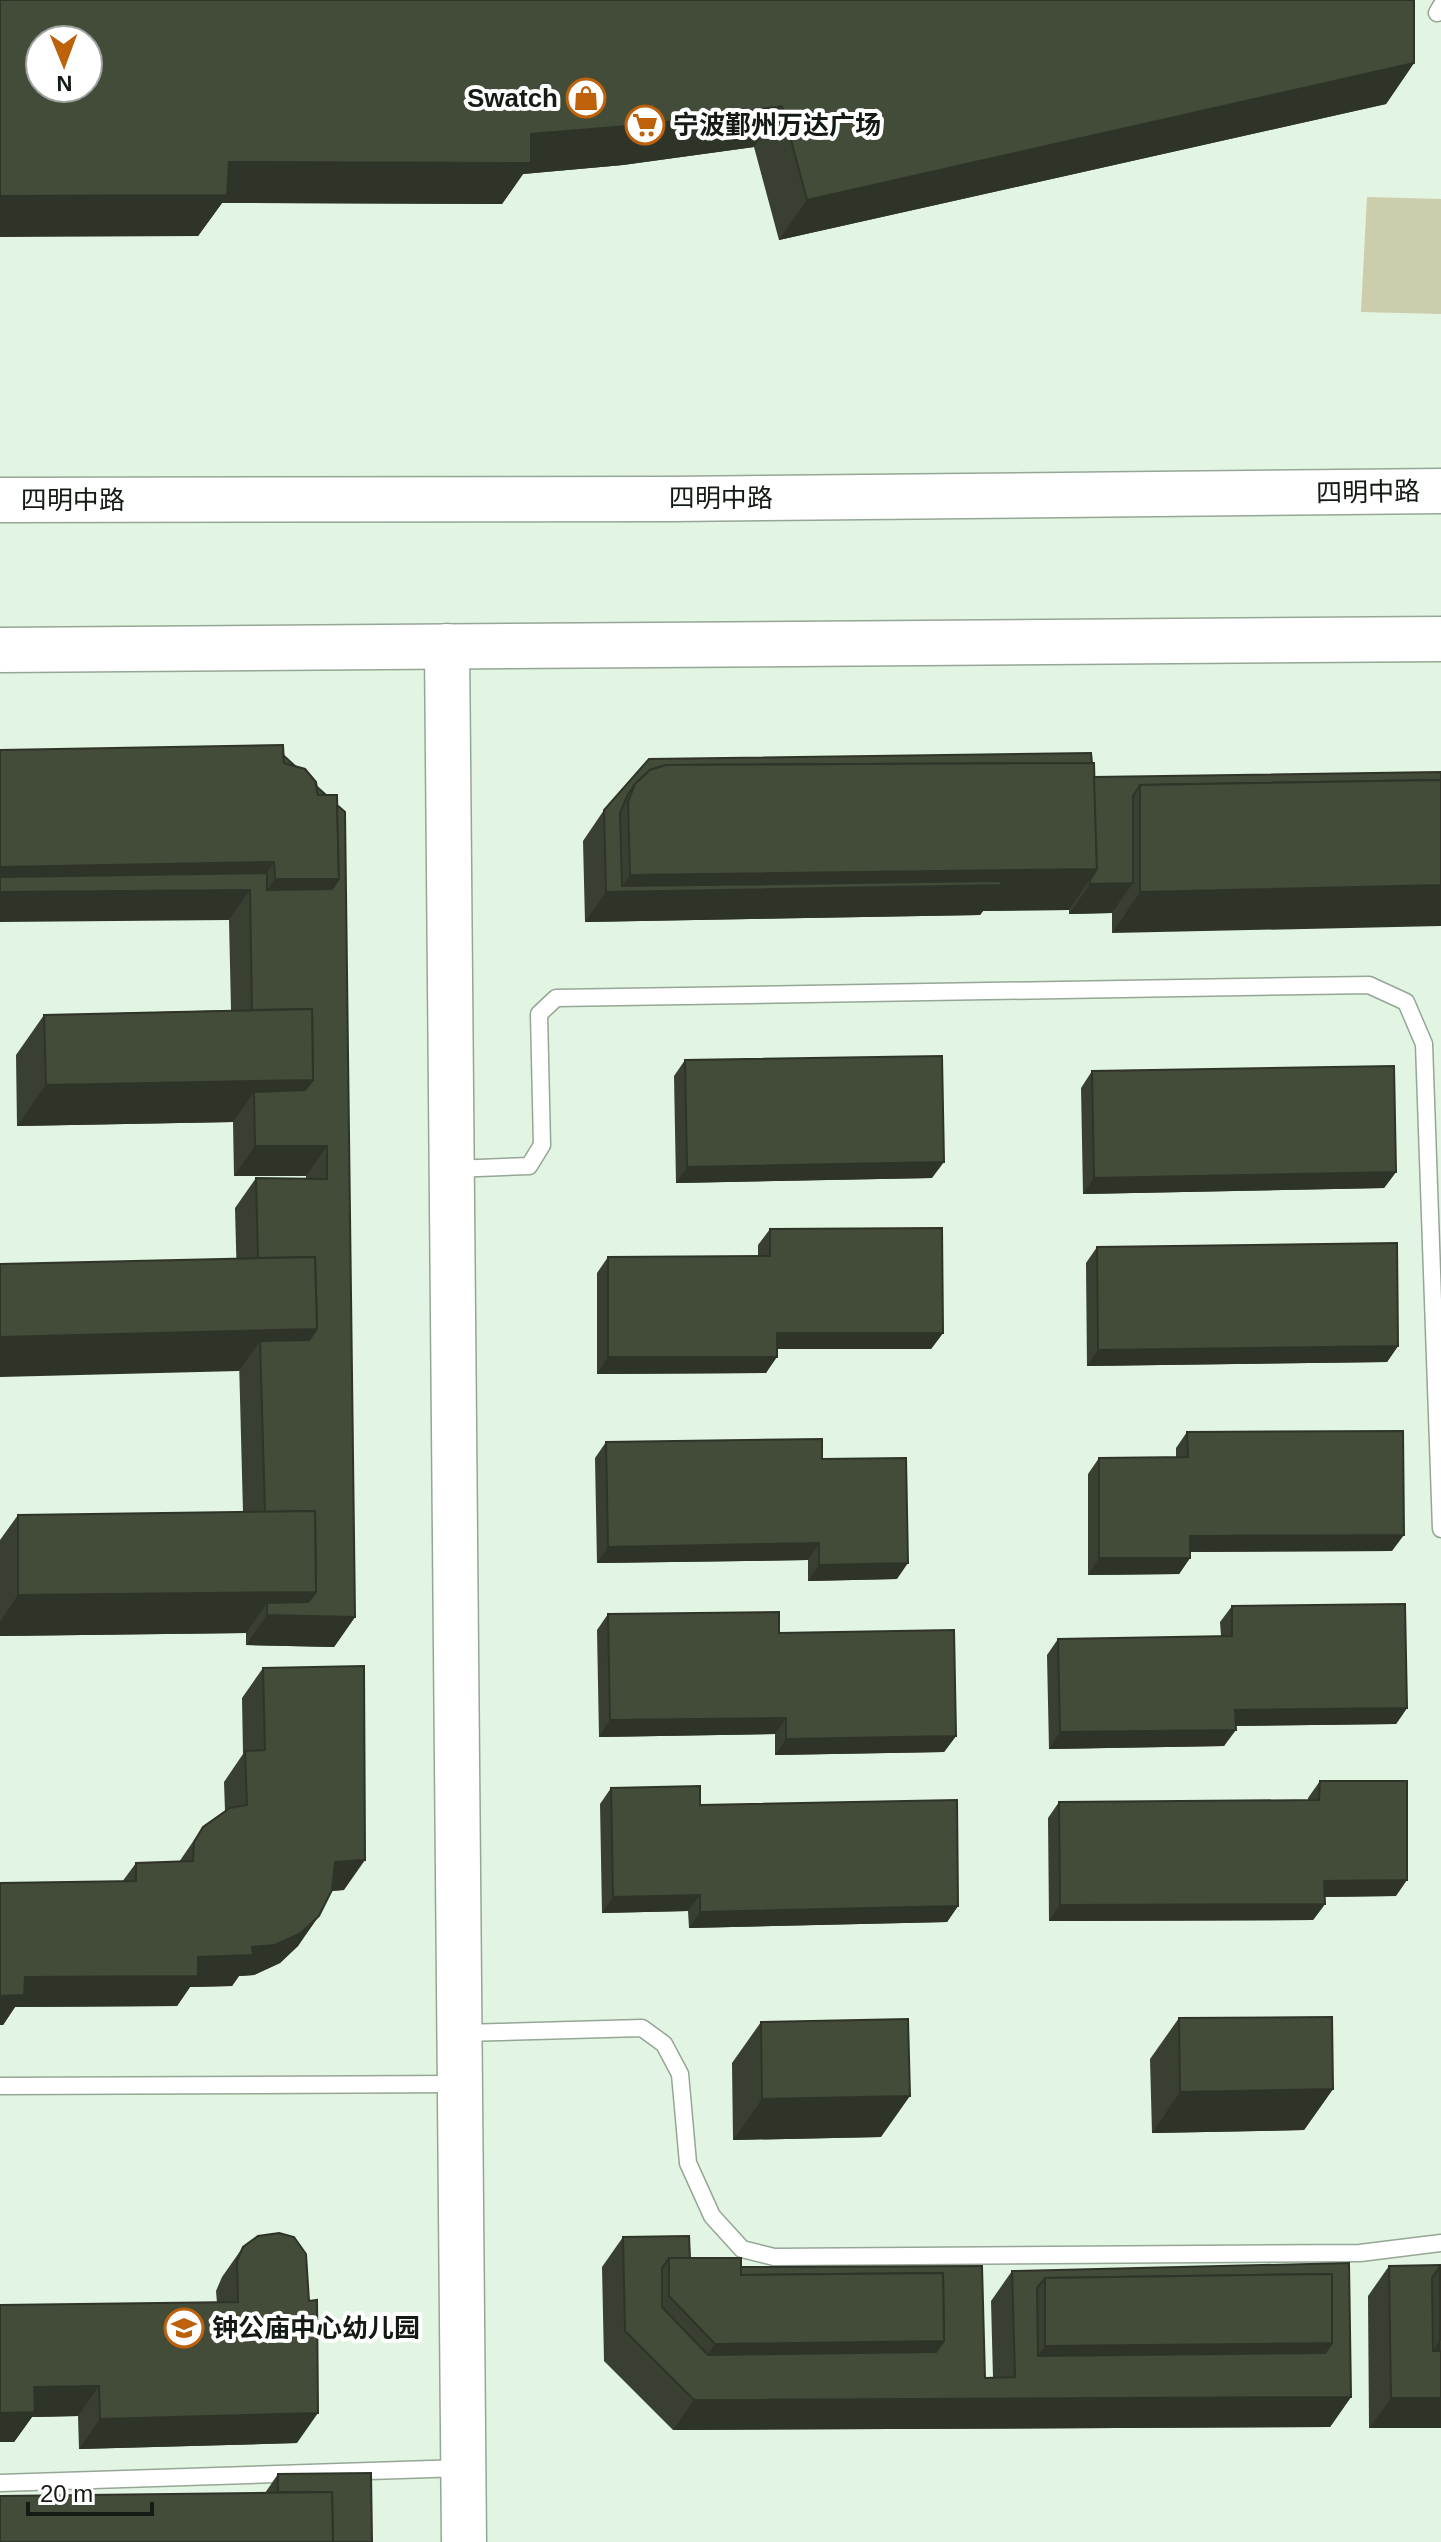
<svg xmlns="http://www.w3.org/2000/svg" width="1441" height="2542" font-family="Helvetica,'Noto Sans SC',sans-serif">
<rect width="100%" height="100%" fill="#e2f4e2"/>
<polygon fill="#cccdaa" points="1367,197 1441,199 1441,314 1361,312"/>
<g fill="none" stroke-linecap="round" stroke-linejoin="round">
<defs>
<g id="lane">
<polyline points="1437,13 1441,6"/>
<polyline points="453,1169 529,1166 542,1145 539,1014 556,998 1369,985 1406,1002 1424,1044 1441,1529"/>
<polyline points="461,2033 642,2028 664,2044 680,2074 688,2163 712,2216 742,2249 774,2257 1360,2253 1441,2243"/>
<polyline points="0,2086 458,2084"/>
<polyline points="0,2483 462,2468"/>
</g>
<g id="secondary">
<polyline points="0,500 673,499 1441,491"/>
<polyline points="447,646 464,2542"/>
<polyline points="0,650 1441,639"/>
</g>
</defs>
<use href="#lane" stroke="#96a696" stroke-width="19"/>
<use href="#secondary" stroke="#96a696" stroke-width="47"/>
<use href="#lane" stroke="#fff" stroke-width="16"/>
<use href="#secondary" stroke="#fff" stroke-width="44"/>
</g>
<g fill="#3a4031">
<polygon points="0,0 1414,63 1386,104 779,240 754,147 623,165 523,174 502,204 222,203 198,236"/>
<polygon points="283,755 295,766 305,769 355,1617 334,1647 246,1645 246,1633 0,1636 0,1540 18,1515 243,1512 235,1208 256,1178 306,1179 306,1176 234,1176 233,1122 17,1126 16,1055 44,1015 231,1010 229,920"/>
<polygon points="649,759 1092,763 1094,777 1441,772 1112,933 1112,913 1069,914 1069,910 983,911 980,915 585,922 583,841 604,810"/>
<polygon points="685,1060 932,1178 676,1183 674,1076"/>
<polygon points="1092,1071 1396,1172 1384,1188 1083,1194 1081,1088"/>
<polygon points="770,1229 943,1333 931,1349 777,1349 766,1373 597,1374 597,1273 608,1257 758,1256 758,1245"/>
<polygon points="1097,1247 1398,1346 1387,1362 1087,1366 1086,1263"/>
<polygon points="1187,1432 1392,1551 1190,1552 1190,1558 1179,1574 1088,1575 1088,1474 1099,1458 1176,1457 1176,1448"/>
<polygon points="606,1442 822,1459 897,1579 808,1581 808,1560 597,1563 595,1458"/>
<polygon points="1232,1606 1407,1708 1396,1724 1236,1726 1224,1746 1049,1749 1047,1655 1058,1639 1221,1636 1220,1622"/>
<polygon points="608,1614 779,1633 956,1736 944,1752 775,1755 775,1734 599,1737 597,1630"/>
<polygon points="263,1668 344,1890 332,1891 298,1946 280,1963 254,1975 239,1976 232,1986 190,1987 177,2006 15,2007 3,2025 0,1883 122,1882 136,1863 179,1862 203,1827 225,1811 224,1782 243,1754 242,1698"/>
<polygon points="1320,1781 1396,1896 1325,1897 1325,1904 1313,1920 1049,1921 1048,1818 1059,1802 1308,1800 1308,1798"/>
<polygon points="611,1788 700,1805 958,1906 947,1922 689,1928 688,1911 602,1913 600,1804"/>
<polygon points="1179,2018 1333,2089 1304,2130 1152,2133 1150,2059"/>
<polygon points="761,2022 881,2137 733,2140 732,2063"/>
<polygon points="623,2237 690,2258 741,2267 985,2378 993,2378 991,2301 1012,2271 1349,2263 1351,2397 1330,2427 673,2430 604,2361 602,2267"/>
<polygon points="243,2247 297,2443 79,2449 78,2416 32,2417 14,2442 0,2305 217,2303 216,2291 222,2277"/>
<polygon points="1441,2265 1441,2428 1369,2428 1368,2296 1389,2266"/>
<polygon points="278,2474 372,2542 265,2493"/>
</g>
<g fill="#2f3428">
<polygon points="1414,63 1386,104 779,240 807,200"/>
<polygon points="782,106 754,147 623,165 523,174 502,204 222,203 198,236 0,237 0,196 229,162 531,134"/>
<polygon points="274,862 250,897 250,890 229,920 0,922 0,867"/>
<polygon points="1097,869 1069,910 983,911 980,915 585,922 606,892 618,892 630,875"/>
<polygon points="275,879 339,879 311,919 250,914"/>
<polygon points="1133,883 1112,913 1069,914 1090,884"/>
<polygon points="1441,885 1441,926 1112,933 1140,892"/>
<polygon points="313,1080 284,1121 254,1092 233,1122 17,1126 46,1085"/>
<polygon points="255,1146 327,1146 306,1176 234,1176"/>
<polygon points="944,1162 932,1178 676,1183 687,1167"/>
<polygon points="1396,1172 1384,1188 1083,1194 1094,1178"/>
<polygon points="317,1329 288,1370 260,1341 239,1371 0,1377 0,1337"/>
<polygon points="777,1333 943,1333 931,1349 766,1349"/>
<polygon points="1398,1346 1387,1362 1087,1366 1098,1350"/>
<polygon points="608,1357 777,1357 766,1373 597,1374"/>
<polygon points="1404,1535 1392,1551 1178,1552 1190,1536"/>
<polygon points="819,1543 808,1560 597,1563 608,1547"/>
<polygon points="1099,1558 1190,1558 1179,1574 1088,1575"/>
<polygon points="908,1563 897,1579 808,1581 819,1565"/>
<polygon points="316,1592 355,1617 334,1647 246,1645 267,1615 267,1603 246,1633 0,1636 0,1622 18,1595"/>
<polygon points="1407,1708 1396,1724 1224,1726 1235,1710"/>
<polygon points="786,1718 775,1734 599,1737 610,1720"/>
<polygon points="1236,1730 1224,1746 1049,1749 1060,1732"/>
<polygon points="956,1736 944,1752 775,1755 786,1739"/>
<polygon points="365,1860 344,1890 314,1892 335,1862"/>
<polygon points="1407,1880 1396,1896 1313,1897 1324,1881"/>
<polygon points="700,1895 688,1911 602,1913 613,1897"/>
<polygon points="1325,1904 1313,1920 1049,1921 1060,1905"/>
<polygon points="958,1906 947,1922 689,1928 700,1912"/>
<polygon points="319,1916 298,1946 280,1963 254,1975 239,1976 232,1986 190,1987 177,2006 15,2007 3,2025 0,2025 0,1996 25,1977 252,1947"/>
<polygon points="1333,2089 1304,2130 1152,2133 1180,2092"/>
<polygon points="910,2096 881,2137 733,2140 762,2099"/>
<polygon points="1440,2340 1441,2381 1412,2381"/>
<polygon points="944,2341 915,2382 686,2385 715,2344"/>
<polygon points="1332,2343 1304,2384 1017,2386 1045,2346"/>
<polygon points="99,2386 78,2416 32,2417 14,2442 0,2442 0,2413 34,2387"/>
<polygon points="1351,2397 1330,2427 673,2430 694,2400"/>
<polygon points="1391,2398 1441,2398 1441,2428 1369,2428"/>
<polygon points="318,2413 297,2443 79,2449 100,2419"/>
</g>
<g fill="#434b39" stroke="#2f3428" stroke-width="2" fill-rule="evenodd">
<path d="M0,0H1414V63L807,200L782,106L652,124L531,134V163L229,162L227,195L0,196ZM40,40H88V88H40Z"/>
<polygon points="283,745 284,763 305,769 316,782 318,795 337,795 339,879 275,879 274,862 0,867 0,750"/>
<polygon points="1091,753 1092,763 666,765 650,770 635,784 628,794 620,813 622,886 1001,881 1001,885 606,892 604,810 649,759"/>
<polygon points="283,755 295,766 284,763"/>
<polygon points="1094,763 1097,869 630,875 628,802 635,784 650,770 666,765"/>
<polygon points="1441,772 1441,780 1140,785 1133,796 1133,883 1090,884 1090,880 1097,869 1094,777"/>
<polygon points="1441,780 1441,885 1140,892 1140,785"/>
<polygon points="316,786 326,795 318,795"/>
<polygon points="337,805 345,812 355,1617 267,1615 267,1603 308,1602 316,1592 315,1511 265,1512 260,1341 309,1340 317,1329 315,1257 258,1258 256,1178 327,1179 327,1146 255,1146 254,1092 305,1090 313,1080 312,1009 252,1010 250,890 0,892 0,877 267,873 267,890 332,889 339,879"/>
<polygon points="312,1009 313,1080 46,1085 44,1015"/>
<polygon points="942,1056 944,1162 687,1167 685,1060"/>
<polygon points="1394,1066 1396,1172 1094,1178 1092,1071"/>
<polygon points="942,1228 943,1333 777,1333 777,1357 608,1357 608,1257 770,1256 770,1229"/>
<polygon points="1397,1243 1398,1346 1098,1350 1097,1247"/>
<polygon points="315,1257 317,1329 0,1337 0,1264"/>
<polygon points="1403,1431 1404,1535 1190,1536 1190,1558 1099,1558 1099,1458 1188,1457 1187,1432"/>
<polygon points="822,1439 822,1459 906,1458 908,1563 819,1565 819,1543 608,1547 606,1442"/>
<polygon points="315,1511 316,1592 18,1595 18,1515"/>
<polygon points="1405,1604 1407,1708 1235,1710 1236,1730 1060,1732 1058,1639 1232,1636 1232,1606"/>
<polygon points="779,1612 779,1633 954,1630 956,1736 786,1739 786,1718 610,1720 608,1614"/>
<polygon points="364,1666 365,1860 335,1862 332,1890 319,1916 301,1933 275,1945 252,1947 253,1955 198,1957 198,1976 25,1977 24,1995 0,1996 0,1883 136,1881 136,1863 193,1861 194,1842 203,1827 230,1808 247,1805 245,1751 265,1750 263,1668"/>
<polygon points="1320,1781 1407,1781 1407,1880 1324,1881 1325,1904 1060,1905 1059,1802 1319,1800"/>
<polygon points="700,1786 700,1805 957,1800 958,1906 700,1912 700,1895 613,1897 611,1788"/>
<polygon points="1332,2017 1333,2089 1180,2092 1179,2018"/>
<polygon points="908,2019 910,2096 762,2099 761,2022"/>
<polygon points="279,2233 294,2237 306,2254 309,2301 317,2300 318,2413 100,2419 99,2386 34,2387 35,2412 0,2413 0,2305 238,2302 237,2261 243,2247 258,2236"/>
<path d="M689,2236L690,2258H669L662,2268V2307L708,2355L936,2352L944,2341L943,2273L741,2275V2267L982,2266L985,2378L1015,2377L1012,2271L1349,2263L1351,2397L694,2400L625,2331L623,2237ZM1332,2274V2343L1325,2353L1038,2356L1037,2288L1045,2278Z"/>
<polygon points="669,2258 741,2258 741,2275 943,2273 944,2341 715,2344 669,2296"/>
<polygon points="1441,2265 1432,2278 1433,2351 1441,2351 1441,2398 1391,2398 1389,2266"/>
<rect x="1440" y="2267" width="1" height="73"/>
<polygon points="1332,2274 1332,2343 1045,2346 1045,2278"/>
<polygon points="371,2473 372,2542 333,2542 332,2492 278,2492 278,2474"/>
<polygon points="332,2492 333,2542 0,2542 0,2496"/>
</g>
<defs>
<symbol id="shop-ring" viewBox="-11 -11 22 22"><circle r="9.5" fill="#fff" stroke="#bd610a" stroke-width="1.5"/><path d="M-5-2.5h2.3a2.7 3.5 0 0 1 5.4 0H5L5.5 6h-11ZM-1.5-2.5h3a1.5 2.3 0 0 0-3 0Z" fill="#bd610a"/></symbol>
<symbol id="supermarket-ring" viewBox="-11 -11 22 22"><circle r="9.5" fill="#fff" stroke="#bd610a" stroke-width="1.5"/><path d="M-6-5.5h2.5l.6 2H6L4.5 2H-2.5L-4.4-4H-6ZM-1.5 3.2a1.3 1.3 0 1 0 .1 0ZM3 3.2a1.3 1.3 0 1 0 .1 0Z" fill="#bd610a"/></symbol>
<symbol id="school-ring" viewBox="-11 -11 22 22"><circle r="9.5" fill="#fff" stroke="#bd610a" stroke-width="1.5"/><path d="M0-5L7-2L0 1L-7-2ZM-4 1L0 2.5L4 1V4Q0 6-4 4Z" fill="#bd610a"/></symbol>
</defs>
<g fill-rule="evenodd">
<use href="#shop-ring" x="564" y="76" width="44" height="44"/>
<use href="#supermarket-ring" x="623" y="103" width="44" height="44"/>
<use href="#school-ring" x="162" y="2306" width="44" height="44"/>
</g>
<g text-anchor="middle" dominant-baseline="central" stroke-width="8" stroke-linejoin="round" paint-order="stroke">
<g font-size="26" font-weight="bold" fill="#141a14" stroke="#fff" text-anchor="start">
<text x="558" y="98" text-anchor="end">Swatch</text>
<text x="673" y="125">宁波鄞州万达广场</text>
<text x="212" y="2328">钟公庙中心幼儿园</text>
</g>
<g font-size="26" fill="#141a14" stroke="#fff">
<text transform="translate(1368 492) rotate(-1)">四明中路</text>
<text x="721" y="498">四明中路</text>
<text x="73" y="500">四明中路</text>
</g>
</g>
<g transform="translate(64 64) rotate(179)"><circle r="38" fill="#ffffff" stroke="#a1a3a1" stroke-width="2"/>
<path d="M0-6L14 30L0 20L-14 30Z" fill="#bd610a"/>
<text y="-12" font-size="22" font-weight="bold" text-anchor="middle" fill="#141a14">N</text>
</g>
<path d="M28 2502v12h124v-12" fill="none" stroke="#141a14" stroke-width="4"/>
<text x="40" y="2502" font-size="24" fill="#141a14" stroke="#ffffff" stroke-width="6" paint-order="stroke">20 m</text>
</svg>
